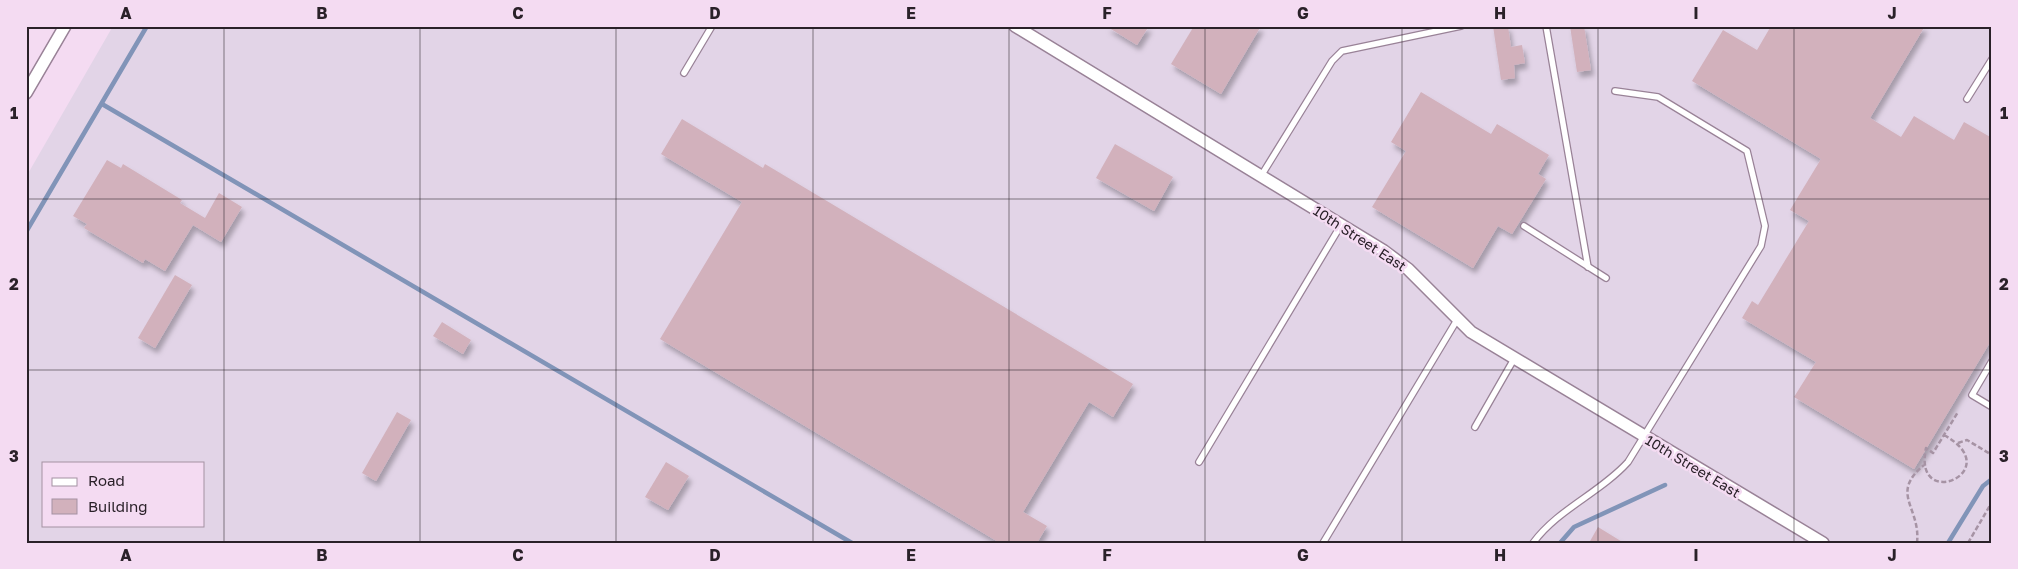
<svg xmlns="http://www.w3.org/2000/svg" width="2018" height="569" font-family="'Golos Text',sans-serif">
<defs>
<filter id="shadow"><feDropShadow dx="3" dy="5.5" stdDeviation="2.5" flood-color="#0004"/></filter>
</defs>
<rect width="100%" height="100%" fill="#f4dbf2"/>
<path fill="#e2d4e7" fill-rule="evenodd" d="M113,26H1992V543H26V177ZM44,463H204V525H44Z"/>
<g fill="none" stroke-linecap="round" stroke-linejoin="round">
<g stroke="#8194b8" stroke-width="4.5">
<polyline points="102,104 852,543"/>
<polyline points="26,232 147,26"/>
<polyline points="1560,543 1574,527 1665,485"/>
<polyline points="1948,543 1983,486 1992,479"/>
</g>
</g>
<g fill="#d2b1bc" filter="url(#shadow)">
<polygon points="1106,26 1149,26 1137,45"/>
<polygon points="1194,26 1261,26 1221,94 1171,64"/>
<polygon points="1493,26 1508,26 1511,47 1522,45 1525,63 1514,65 1515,78 1501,80"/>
<polygon points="1570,26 1584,26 1591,70 1577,72"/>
<polygon points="1771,26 1925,26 1870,118 1901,137 1914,116 1954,140 1964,122 1992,138 1992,339 1914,469 1794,397 1816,362 1742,318 1752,301 1758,305 1809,221 1790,210 1821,159 1692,81 1723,30 1757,50"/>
<polygon points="1421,92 1491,134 1497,124 1549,155 1538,174 1546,179 1512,234 1498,226 1473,268 1372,207 1406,151 1391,142"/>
<polygon points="682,119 763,168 765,164 1133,384 1113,417 1089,402 1023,512 1047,526 1037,543 1000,543 660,339 742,202 661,154"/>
<polygon points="1115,144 1173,177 1154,211 1096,178"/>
<polygon points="107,160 121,168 123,164 182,200 180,203 205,218 219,193 242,207 221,242 193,225 165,271 145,259 143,263 84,228 87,224 73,216"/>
<polygon points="175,275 192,285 155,348 138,338"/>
<polygon points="442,322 471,340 463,354 433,336"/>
<polygon points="397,412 411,420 376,481 362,473"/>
<polygon points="666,462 689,476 668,510 645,497"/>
<polygon points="1598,527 1624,543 1589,543"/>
</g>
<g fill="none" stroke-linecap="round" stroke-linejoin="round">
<defs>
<g id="lane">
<polyline points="1546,26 1588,267"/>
<polyline points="684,73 712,26"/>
<polyline points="1967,99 1992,59"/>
<polyline points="1261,176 1332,61 1342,51 1461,26"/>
<polyline points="1524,226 1606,278"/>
<polyline points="1992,361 1972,395 1992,407"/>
<polyline points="1475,427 1514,359"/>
<polyline points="1199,462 1341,225"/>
<polyline points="1323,543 1457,320"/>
<path d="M1533,543C1558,509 1600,493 1628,462L1761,246L1765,226L1747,151L1658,97L1615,91"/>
</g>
<g id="street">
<polyline points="1015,26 1384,251 1408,269 1471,332 1823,543"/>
<polyline points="26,93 65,26"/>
</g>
</defs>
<use href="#lane" stroke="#998297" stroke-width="8"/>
<use href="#street" stroke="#998297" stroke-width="14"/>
<g stroke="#a693a4" stroke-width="2.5" stroke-dasharray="5 2.5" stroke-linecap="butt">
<path d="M1944,435C2009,471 1912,513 1926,448L1933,453L1958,412"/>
<polyline points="1958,443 1967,440 1992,455"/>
<path d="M1917,543C1921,507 1889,494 1924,465"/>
<polyline points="1968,543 1992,502"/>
</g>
<use href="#lane" stroke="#fff" stroke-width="5.5"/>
<use href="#street" stroke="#fff" stroke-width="11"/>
</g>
<path fill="none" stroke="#2a2129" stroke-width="1" stroke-opacity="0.55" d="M224,26V543M420,26V543M616,26V543M813,26V543M1009,26V543M1205,26V543M1402,26V543M1598,26V543M1794,26V543M26,199H1992M26,370H1992"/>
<g text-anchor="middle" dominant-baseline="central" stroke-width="5" stroke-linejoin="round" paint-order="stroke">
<g font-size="14" fill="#2a2129" stroke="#f4dbf2">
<text transform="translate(1360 238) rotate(33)">10th Street East</text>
<text transform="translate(1693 466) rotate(31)">10th Street East</text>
</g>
</g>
<rect width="2018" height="569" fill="none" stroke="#f4dbf2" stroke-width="55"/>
<rect x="42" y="462" width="162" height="65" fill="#f4dbf2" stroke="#a391a2"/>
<rect x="52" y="478" width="25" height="8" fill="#ffffff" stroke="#a391a2"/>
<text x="88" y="486" font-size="15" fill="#2a2129">Road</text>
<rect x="52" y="499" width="25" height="15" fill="#d2b1bc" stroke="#a391a2"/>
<text x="88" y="512" font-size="15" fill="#2a2129">Building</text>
<rect x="28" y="28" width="1962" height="514" fill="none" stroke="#2a2129" stroke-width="2"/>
<g font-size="16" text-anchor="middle" font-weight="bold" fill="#2a2129">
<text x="126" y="19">A</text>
<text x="322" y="19">B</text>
<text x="518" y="19">C</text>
<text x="715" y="19">D</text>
<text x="911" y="19">E</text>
<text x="1107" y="19">F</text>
<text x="1303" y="19">G</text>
<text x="1500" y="19">H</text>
<text x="1696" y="19">I</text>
<text x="1892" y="19">J</text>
<text x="14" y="119">1</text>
<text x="2004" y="119">1</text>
<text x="14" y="290">2</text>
<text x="2004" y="290">2</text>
<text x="14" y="462">3</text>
<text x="2004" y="462">3</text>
<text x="126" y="561">A</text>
<text x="322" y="561">B</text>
<text x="518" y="561">C</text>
<text x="715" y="561">D</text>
<text x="911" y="561">E</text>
<text x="1107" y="561">F</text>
<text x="1303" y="561">G</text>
<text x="1500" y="561">H</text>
<text x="1696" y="561">I</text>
<text x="1892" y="561">J</text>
</g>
</svg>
